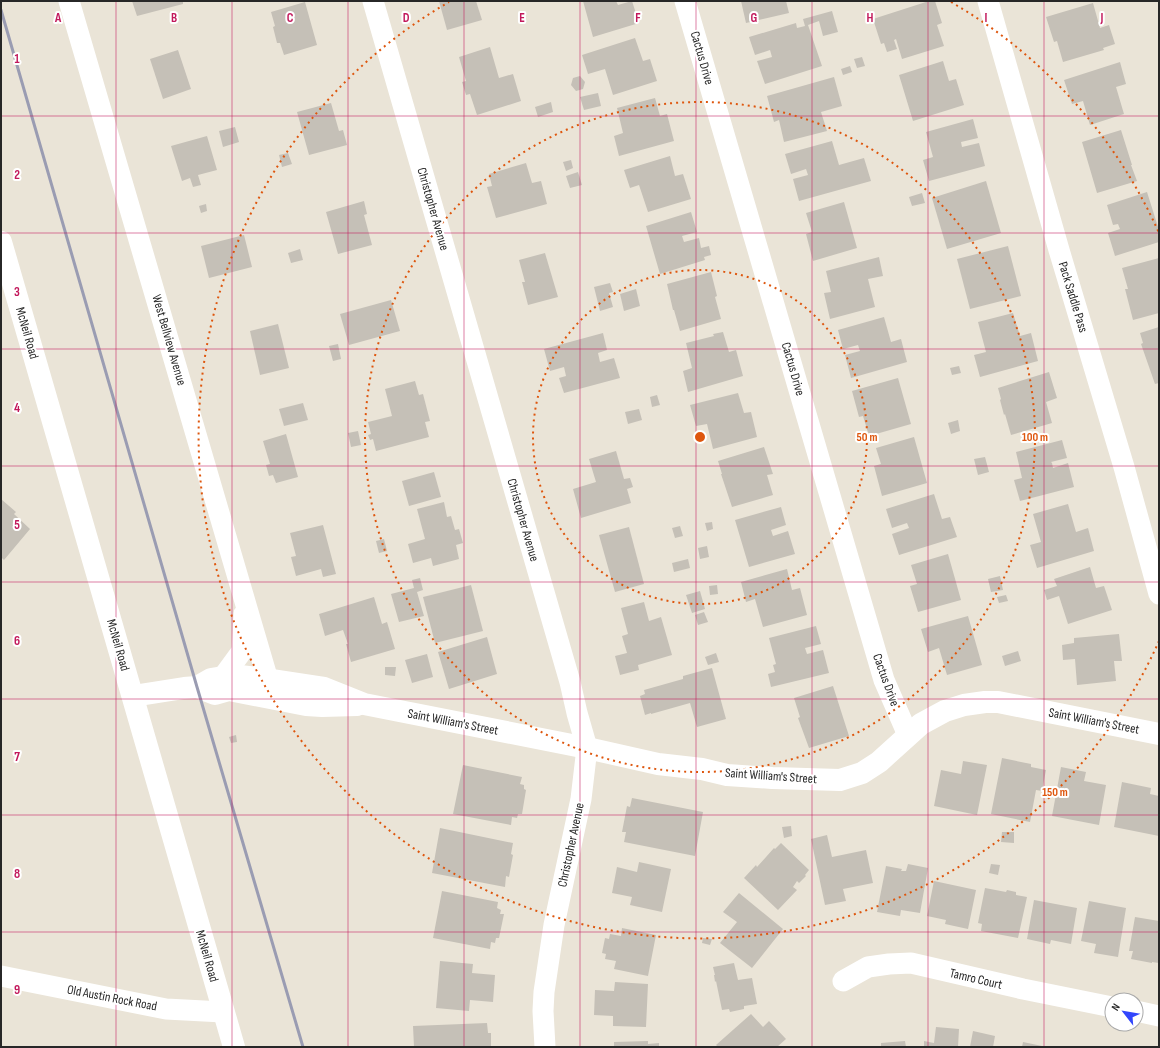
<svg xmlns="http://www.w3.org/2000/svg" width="1160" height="1048" font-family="'Sofia Sans Condensed',sans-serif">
<rect width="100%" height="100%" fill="#eae4d7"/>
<g fill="#c5c0b7">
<polygon points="132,1 183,1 183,4 137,16"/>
<polygon points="439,1 476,1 482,20 447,30"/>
<polygon points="583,1 616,1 618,5 632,1 639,23 593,37"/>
<polygon points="741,1 786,1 789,13 746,23"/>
<polygon points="929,1 935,1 942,23 937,25 944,46 902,59 896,39 894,40 897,49 887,52 884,43 881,44 873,19"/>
<polygon points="305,2 317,45 284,55 280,43 277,43 273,27 275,26 271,12"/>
<polygon points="1093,3 1100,28 1109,25 1115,44 1103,48 1104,50 1063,62 1057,41 1054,42 1046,17"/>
<polygon points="832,11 838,32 823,36 819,21 808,25 822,66 765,84 757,61 772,57 770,50 755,55 749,37 796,23 797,28 805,26 803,19"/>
<polygon points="635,38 643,61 650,59 657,81 613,95 605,69 588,74 582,55"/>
<polygon points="490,47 499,78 513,74 521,101 477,115 470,94 466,95 462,82 466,81 459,57"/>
<polygon points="178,50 191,89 163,99 150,59"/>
<polygon points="862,57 865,66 857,68 854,59"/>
<polygon points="943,61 949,81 956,79 964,105 913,121 899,75"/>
<polygon points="1120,62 1126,84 1116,87 1124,114 1090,125 1083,101 1072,104 1064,80"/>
<polygon points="850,66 852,72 843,75 841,69"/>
<polygon points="580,76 585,82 583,89 576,91 571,85 573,78"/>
<polygon points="834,77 842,106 821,112 827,131 784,142 779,120 774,122 767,96"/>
<polygon points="598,93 601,106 584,110 580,97"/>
<polygon points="655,98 660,116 667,114 674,141 619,156 614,136 623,133 617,108"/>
<polygon points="551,102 553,112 538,117 535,107"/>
<polygon points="331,103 339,131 343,130 347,145 309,155 297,112"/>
<polygon points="973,119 978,138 961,142 962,147 979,143 985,166 929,181 923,160 933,157 926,132"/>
<polygon points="235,127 239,142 223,147 219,131"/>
<polygon points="1121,130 1132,165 1131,165 1137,181 1097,193 1082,142"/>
<polygon points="207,136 217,170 198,175 201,185 193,187 190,178 182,181 171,146"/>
<polygon points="832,141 839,165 864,158 871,181 799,201 793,179 808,175 806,169 791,174 785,154"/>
<polygon points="288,153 292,164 282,167 279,155"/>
<polygon points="670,156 675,176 683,174 691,199 648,212 639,185 630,188 624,170"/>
<polygon points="571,160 573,168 566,171 563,162"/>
<polygon points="526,163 532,183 541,181 547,204 496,218 487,187 492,186 489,174"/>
<polygon points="578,172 582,185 570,188 566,176"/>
<polygon points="986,181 1001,233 947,249 932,198"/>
<polygon points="1147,192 1159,230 1159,242 1115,256 1108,233 1120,229 1118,224 1113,225 1107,205"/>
<polygon points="922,193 925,203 912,206 909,197"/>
<polygon points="364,201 367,214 364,215 372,245 338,254 326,212"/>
<polygon points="844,202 857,248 813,261 806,234 812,232 806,213"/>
<polygon points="206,204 207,211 201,213 199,206"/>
<polygon points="691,212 697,232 682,236 684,242 699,238 701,248 709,246 711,255 704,257 705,260 660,274 646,226"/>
<polygon points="244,235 252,267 209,278 201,246"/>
<polygon points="1008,246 1021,296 970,309 957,259"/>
<polygon points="300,249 303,260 291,263 288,253"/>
<polygon points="545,253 558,297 528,305 522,282 525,282 519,260"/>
<polygon points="879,257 883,276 868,279 875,307 830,319 824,293 831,292 826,271"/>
<polygon points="1159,258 1159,313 1133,320 1125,289 1128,289 1122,268"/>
<polygon points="711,272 717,296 715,297 721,319 680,331 674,310 673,310 667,284"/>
<polygon points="610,283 613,292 609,293 613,307 600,311 594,287"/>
<polygon points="636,289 640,306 624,311 620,294"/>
<polygon points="391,300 400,331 349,345 340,314"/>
<polygon points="1013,313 1020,336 1031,333 1038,361 980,377 974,355 986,352 978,322"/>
<polygon points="884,317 891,342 901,339 907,362 851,378 845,355 860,351 858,345 843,349 838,330"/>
<polygon points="278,324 289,368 260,375 250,331"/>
<polygon points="1159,327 1159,383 1155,384 1141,344 1143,343 1140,333"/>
<polygon points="723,332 729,352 736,350 743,376 688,392 683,371 692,368 686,343 714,336 713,334"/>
<polygon points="603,333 607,350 598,353 600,362 614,358 620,378 564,393 559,378 566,376 564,367 550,371 544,349"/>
<polygon points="338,344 341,359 333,361 329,346"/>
<polygon points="959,366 961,373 952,375 950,368"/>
<polygon points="1049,372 1057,398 1046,402 1052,423 1011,435 1005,414 1004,415 1000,400 1001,399 998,388"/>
<polygon points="898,378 911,424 869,436 863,416 859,417 852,391"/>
<polygon points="415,381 419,395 423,394 430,421 425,422 429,437 376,451 373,439 370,440 368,435 371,434 368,422 392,416 385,389"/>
<polygon points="738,393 744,413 751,412 757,437 713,449 707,424 696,426 690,405"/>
<polygon points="657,395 660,405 652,407 650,397"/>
<polygon points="303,403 308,420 284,426 279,409"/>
<polygon points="639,409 642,420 628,424 625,412"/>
<polygon points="958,420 960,431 951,434 948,423"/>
<polygon points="358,431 361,445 351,447 348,433"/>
<polygon points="286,434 298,477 276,483 273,475 269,476 266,465 270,464 263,441"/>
<polygon points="914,437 927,483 882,496 874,466 881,464 876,448"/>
<polygon points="1062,440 1067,458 1051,462 1052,463 1053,468 1068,463 1074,487 1020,501 1014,480 1022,478 1016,452"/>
<polygon points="764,447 773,474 767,475 773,495 732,507 721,474 722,474 718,461"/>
<polygon points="616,451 624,479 630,478 633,487 627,489 631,503 581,518 573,489 596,482 589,459"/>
<polygon points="985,457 989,472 978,475 974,459"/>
<polygon points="434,472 441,497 409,506 402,481"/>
<polygon points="934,494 942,519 950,517 957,537 899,555 892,534 909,528 907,523 892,528 886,509"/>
<polygon points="1,499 16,512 14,514 30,529 4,560 1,557"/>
<polygon points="444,502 447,517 451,516 455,530 459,529 463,543 456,545 459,559 433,566 431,558 413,563 408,544 425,539 417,509"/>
<polygon points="1068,504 1076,532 1088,528 1094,551 1037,568 1030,545 1041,542 1033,514"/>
<polygon points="781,507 786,525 771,530 773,536 788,531 795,554 749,567 735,520"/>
<polygon points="712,522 713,529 707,531 705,523"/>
<polygon points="323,525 336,574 323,577 321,569 296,576 291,557 296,556 290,533"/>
<polygon points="680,526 683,536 675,538 672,528"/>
<polygon points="629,527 644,584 615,592 599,535"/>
<polygon points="384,539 387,551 379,553 376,541"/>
<polygon points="707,546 709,557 700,559 698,548"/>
<polygon points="948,554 961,600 918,612 910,586 917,584 911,565"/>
<polygon points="688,559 690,568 674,572 672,563"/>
<polygon points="1090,567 1096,588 1104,586 1112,610 1068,624 1059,596 1047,600 1044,590 1057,586 1054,579"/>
<polygon points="787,569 792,590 800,588 807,615 763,627 755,599 746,602 741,582"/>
<polygon points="1000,576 1003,590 991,592 988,579"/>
<polygon points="420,578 423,590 417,592 424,616 399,622 391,594 414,588 412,580"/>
<polygon points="471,585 483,631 435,643 423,597"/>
<polygon points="717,585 718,594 710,595 709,586"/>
<polygon points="700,591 705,609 692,613 686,595"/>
<polygon points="1006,595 1008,601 999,603 997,597"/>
<polygon points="374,597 382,624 387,622 395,649 351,662 346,644 348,644 343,630 325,636 319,614"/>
<polygon points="644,602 649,621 661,617 672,655 638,665 639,670 620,675 615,656 627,653 622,636 628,634 621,608"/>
<polygon points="704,612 708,622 698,625 695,615"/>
<polygon points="968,616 982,665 947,675 939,648 928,652 921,629"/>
<polygon points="816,626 821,644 805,648 807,654 823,650 829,673 771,687 768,674 775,672 773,665 776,664 769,638"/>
<polygon points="1119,634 1122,661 1114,661 1116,681 1077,685 1075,659 1063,660 1062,645 1074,643 1074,638"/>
<polygon points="487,637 497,674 449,689 438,652"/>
<polygon points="1018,651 1021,661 1005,666 1002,656"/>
<polygon points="716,653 719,662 708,665 705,657"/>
<polygon points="427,654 433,677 412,683 405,660"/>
<polygon points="385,667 396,667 395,676 385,675"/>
<polygon points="712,668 726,719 697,727 690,703 651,714 651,713 645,715 640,696 645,694 644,690 683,679 683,676"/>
<polygon points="833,686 849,736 809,748 798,718 800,717 794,698"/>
<polygon points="236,735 237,742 231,743 229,737"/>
<polygon points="1002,758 1031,764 1031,767 1046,770 1042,791 1036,790 1030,822 991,814"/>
<polygon points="963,761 987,765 977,815 934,806 941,770 961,774"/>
<polygon points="463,765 522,777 520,784 524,785 524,789 526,790 522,814 518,814 517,818 512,817 511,825 453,814"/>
<polygon points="1061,767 1086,772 1084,781 1106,785 1099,825 1052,816"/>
<polygon points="1122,782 1151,788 1150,794 1159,796 1159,836 1114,827"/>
<polygon points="632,798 703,812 695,856 624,842 626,832 622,832 627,806 630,807"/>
<polygon points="791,826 792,836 784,838 782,827"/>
<polygon points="440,828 513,843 511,854 513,855 509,877 506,876 505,887 432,873"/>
<polygon points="1002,832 1014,832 1014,843 1001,842"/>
<polygon points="827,835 832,857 866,850 873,883 843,889 846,901 825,905 811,839"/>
<polygon points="781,843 809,870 805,875 806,876 799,883 797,881 793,887 797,890 778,910 744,878 756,865 757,867 774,848 775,849"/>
<polygon points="639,862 671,869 662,912 630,905 632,897 612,893 617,867 637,872"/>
<polygon points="908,864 928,868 920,913 901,910 900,916 877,912 886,866 902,869 901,871 906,871"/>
<polygon points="991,864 1000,865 998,875 989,873"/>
<polygon points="934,881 976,890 968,929 945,924 946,920 927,916"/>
<polygon points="985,888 1006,892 1007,890 1016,892 1016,895 1027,897 1018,938 981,931 982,924 978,923"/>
<polygon points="442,891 498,902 497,908 501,910 500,914 504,914 499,938 496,938 495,943 491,942 490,949 433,938"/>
<polygon points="739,893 783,929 752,968 720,943 737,922 723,912"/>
<polygon points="1034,900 1077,908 1071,944 1051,940 1050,944 1027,939"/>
<polygon points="1089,901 1126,908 1118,957 1094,953 1096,944 1081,941"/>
<polygon points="1135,917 1159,921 1159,963 1152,962 1152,963 1131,959 1133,951 1129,951"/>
<polygon points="622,928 656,935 648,976 614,969 616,961 605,959 606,954 602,953 605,938 609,939 610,934 621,936"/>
<polygon points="703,938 712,939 710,945 702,943"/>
<polygon points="440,961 473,964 472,973 495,975 493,1002 470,1000 469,1011 436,1008"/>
<polygon points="734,963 738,980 752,978 757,1004 744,1006 744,1009 730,1012 729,1009 722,1010 716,981 715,982 714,975 715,975 713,967"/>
<polygon points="615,982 648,984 646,1027 613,1026 613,1016 594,1015 595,990 614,991"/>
<polygon points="751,1014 763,1027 769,1021 786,1039 777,1047 718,1047 716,1045"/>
<polygon points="487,1023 488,1033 491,1033 491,1047 414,1047 413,1026"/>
<polygon points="936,1027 959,1029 958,1047 924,1047 924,1041 934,1043"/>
<polygon points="973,1031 995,1036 993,1047 970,1047"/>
<polygon points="648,1041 648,1044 659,1043 659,1047 614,1047 614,1042"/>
<polygon points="905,1041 906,1047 881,1047 881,1043"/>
<polygon points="1023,1042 1042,1046 1042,1047 1022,1047"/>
</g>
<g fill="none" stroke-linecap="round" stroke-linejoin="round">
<g stroke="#fff" stroke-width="21">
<polyline points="69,1 268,680"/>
<polyline points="373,1 570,682 577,713 587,748 581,799 554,925 544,992 543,1011 545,1047"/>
<polyline points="685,1 884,680 908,735"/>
<polyline points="988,1 1059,250 1124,467 1159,594"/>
<polyline points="223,677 242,651 244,614"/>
<polyline points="1,976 166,1009 223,1012"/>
<polyline points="843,981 868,967 889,964 911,963 1023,989 1112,1007"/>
<polyline points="1136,1011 1159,1016"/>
</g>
<g stroke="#fff" stroke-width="22">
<polyline points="1,242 234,1047"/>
<polyline points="197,687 211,679 223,677 240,676 258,678 324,688 364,704 587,748 658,764 702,769 727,775 772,778 840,780 862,773 879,762 921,724 945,711 964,705 985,702 998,702 1159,734"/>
<polyline points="133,696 184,688 197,687 215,694 229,690 306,705 322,706 357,705"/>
</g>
<polyline stroke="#9a9cb2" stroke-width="3" points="1,10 197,687 303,1047"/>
</g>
<path fill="none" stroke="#c2185b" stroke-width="1" stroke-opacity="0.55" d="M116,1V1047M232,1V1047M348,1V1047M464,1V1047M580,1V1047M696,1V1047M812,1V1047M928,1V1047M1044,1V1047M1,116H1159M1,233H1159M1,349H1159M1,466H1159M1,582H1159M1,699H1159M1,815H1159M1,932H1159"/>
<g fill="none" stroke="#de560d" stroke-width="2" stroke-dasharray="2 4">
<circle cx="700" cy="437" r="167"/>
<circle cx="700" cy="437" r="335"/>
<path d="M1159 641A502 502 0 1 1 449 2M951 2A502 502 0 0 1 1159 233"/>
</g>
<g text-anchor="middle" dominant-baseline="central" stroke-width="4" stroke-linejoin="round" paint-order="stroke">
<g font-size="13" fill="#272727" stroke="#fff">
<text transform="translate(702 58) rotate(74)">Cactus Drive</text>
<text transform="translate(433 209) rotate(74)">Christopher Avenue</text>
<text transform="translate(1073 297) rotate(73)">Pack Saddle Pass</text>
<text transform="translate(27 333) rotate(74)">McNeil Road</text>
<text transform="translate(169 340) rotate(74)">West Bellview Avenue</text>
<text transform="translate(793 369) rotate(74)">Cactus Drive</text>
<text transform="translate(523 520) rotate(74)">Christopher Avenue</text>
<text transform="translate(118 645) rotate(74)">McNeil Road</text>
<text transform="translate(886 680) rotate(70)">Cactus Drive</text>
<text transform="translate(1094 721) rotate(11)">Saint William's Street</text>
<text transform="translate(453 722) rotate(11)">Saint William's Street</text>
<text transform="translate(771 776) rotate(4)">Saint William's Street</text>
<text transform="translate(571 845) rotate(-78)">Christopher Avenue</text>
<text transform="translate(207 956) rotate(74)">McNeil Road</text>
<text transform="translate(976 979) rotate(13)">Tamro Court</text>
<text transform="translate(112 998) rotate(11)">Old Austin Rock Road</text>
</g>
</g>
<g font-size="13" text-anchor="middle" font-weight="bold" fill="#c2185b" stroke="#fff" stroke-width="4" stroke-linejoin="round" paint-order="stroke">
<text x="58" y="22">A</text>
<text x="174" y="22">B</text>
<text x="290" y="22">C</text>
<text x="406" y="22">D</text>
<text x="522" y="22">E</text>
<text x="638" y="22">F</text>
<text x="754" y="22">G</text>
<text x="870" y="22">H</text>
<text x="986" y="22">I</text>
<text x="1102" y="22">J</text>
<text x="17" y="63">1</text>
<text x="17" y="179">2</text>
<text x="17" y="296">3</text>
<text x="17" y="412">4</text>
<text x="17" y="529">5</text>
<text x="17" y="645">6</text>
<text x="17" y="761">7</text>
<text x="17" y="878">8</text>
<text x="17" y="994">9</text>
</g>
<circle cx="700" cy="437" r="6" fill="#de560d" stroke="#fff" stroke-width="2"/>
<g font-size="12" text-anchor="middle" font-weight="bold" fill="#de560d" stroke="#fff" stroke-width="4" stroke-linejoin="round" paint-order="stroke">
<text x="867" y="441">50 m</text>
<text x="1035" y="441">100 m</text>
<text x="1055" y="796">150 m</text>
</g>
<rect width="1160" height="1048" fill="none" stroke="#272727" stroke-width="4"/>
<g transform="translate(1124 1012) rotate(301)"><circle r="19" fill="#ffffff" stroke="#a9a9a9"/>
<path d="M0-3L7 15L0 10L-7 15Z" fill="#3246fc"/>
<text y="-6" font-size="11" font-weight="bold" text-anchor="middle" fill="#272727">N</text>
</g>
</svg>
